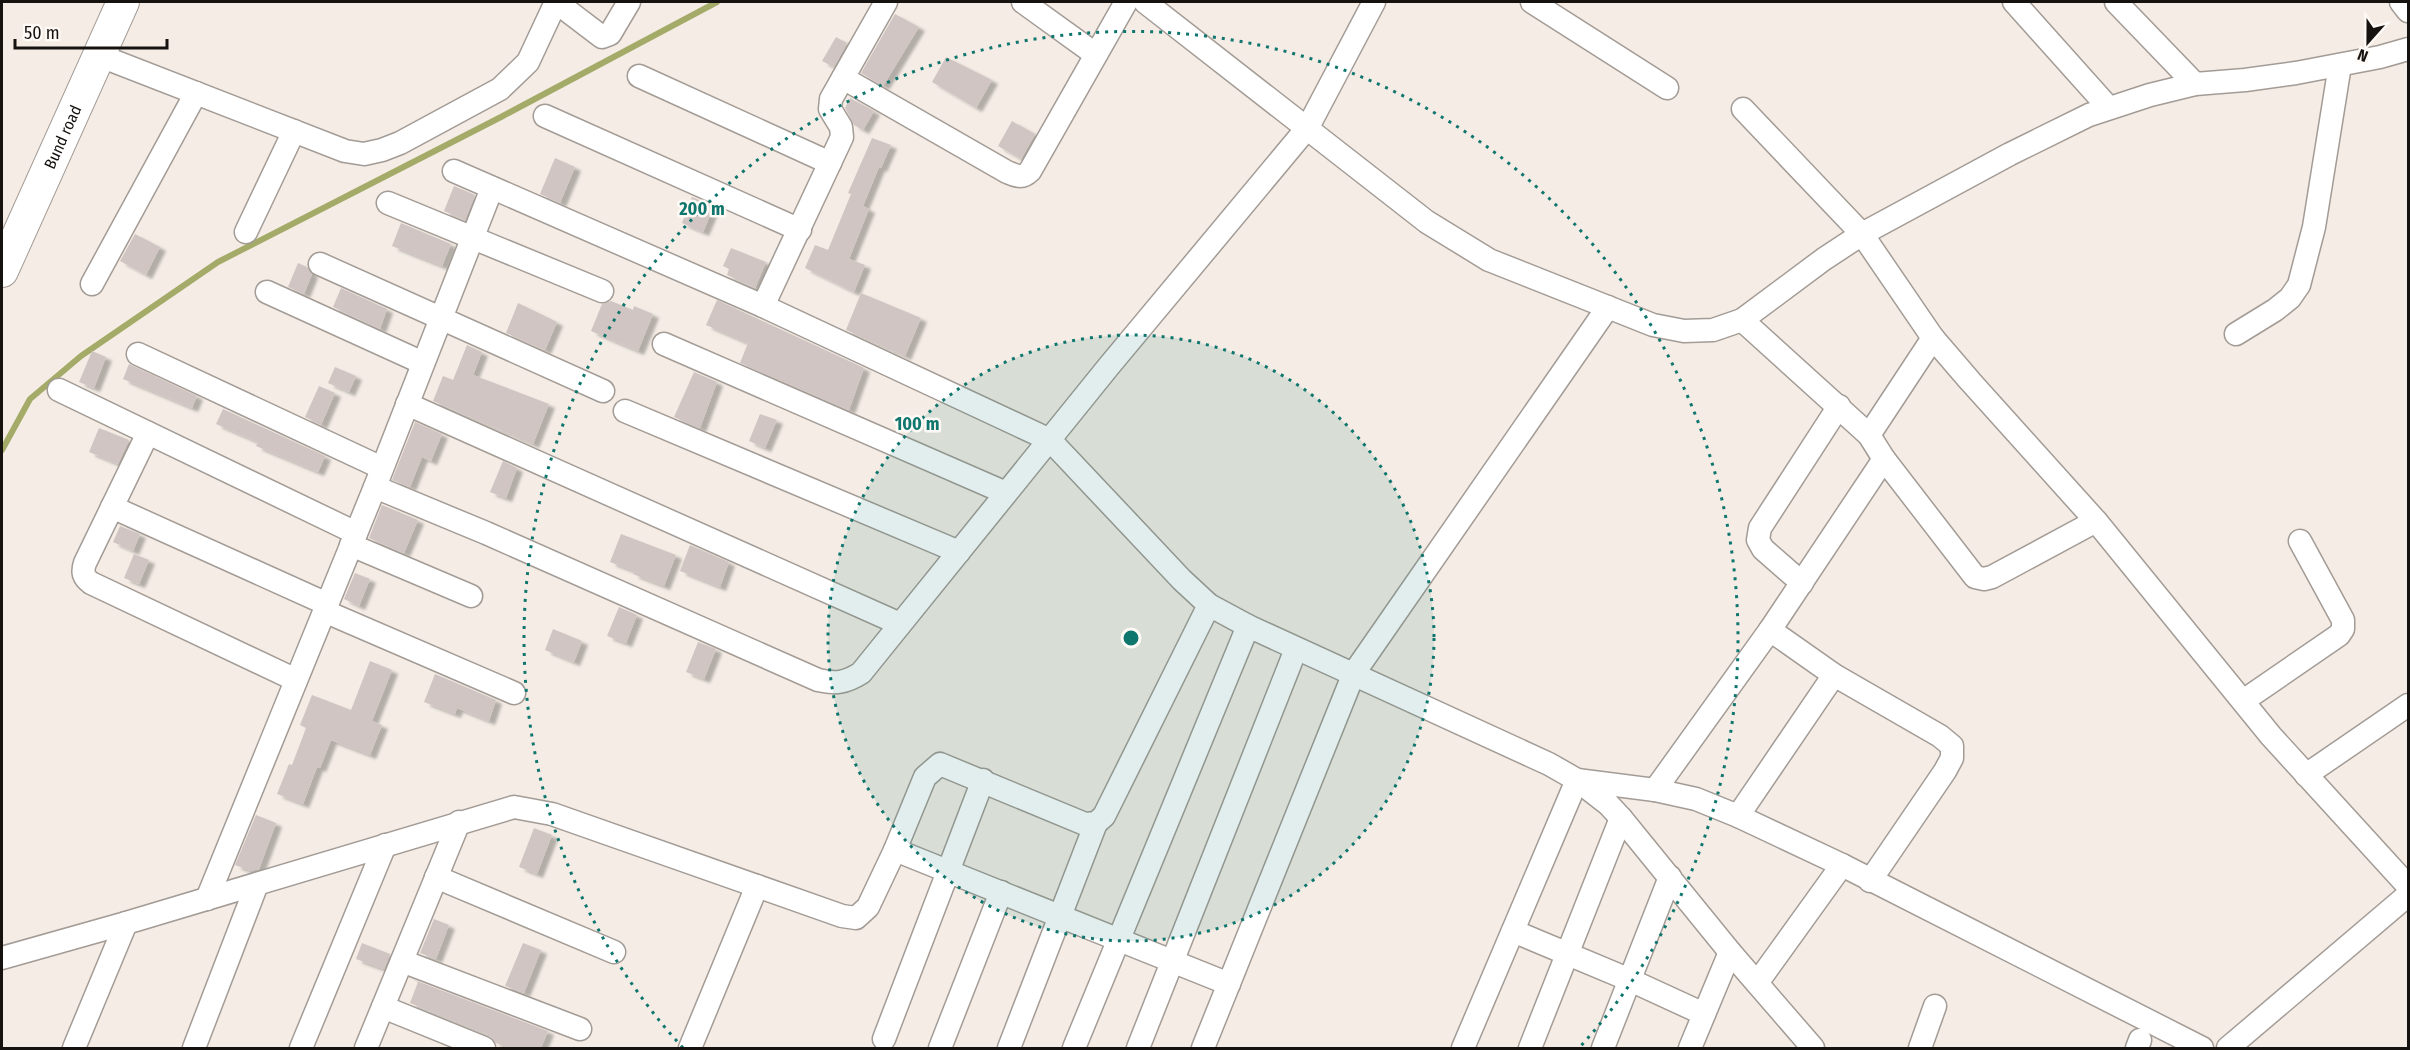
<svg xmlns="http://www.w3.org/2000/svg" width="2410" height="1050" font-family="'Fira Sans Condensed',sans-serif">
<defs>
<filter id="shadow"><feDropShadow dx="6" dy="4" stdDeviation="1.5" flood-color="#0004"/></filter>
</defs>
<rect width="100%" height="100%" fill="#f4ece5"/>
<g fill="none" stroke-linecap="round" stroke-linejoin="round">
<polyline stroke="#a4ab68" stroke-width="6" points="2,450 30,399 81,356 218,262 501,117 717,2"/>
</g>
<g fill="#d0c5c2" filter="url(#shadow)">
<polygon points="895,14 919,27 883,86 861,73"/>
<polygon points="836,37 847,43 834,67 822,61"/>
<polygon points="946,57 992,80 976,108 932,82"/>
<polygon points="850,98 874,111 863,130 854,125 845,108"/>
<polygon points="1012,121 1035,134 1021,159 998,146"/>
<polygon points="872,138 891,145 881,168 879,167 863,206 869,209 849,259 865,265 854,292 805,268 815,245 828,250 851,194 848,193"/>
<polygon points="555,158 575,167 560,203 540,194"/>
<polygon points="454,186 475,195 465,220 444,211"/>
<polygon points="692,197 714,206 703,232 682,223"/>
<polygon points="401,223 451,244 442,266 392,246"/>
<polygon points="135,234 160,247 146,275 120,261"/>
<polygon points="731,248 766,262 755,288 727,275 729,269 723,266"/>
<polygon points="298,263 307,267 312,274 304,294 288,287"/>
<polygon points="341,288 387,309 380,329 333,307"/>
<polygon points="861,293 921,318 905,356 846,330"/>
<polygon points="717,300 864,368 849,410 740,363 748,343 706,325"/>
<polygon points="611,301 633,310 634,306 653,314 638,351 591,331 602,304"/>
<polygon points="518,303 557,322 545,350 506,333"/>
<polygon points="467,345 482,352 473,375 549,404 533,444 433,401 443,376 453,380"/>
<polygon points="92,351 106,357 94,388 79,382"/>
<polygon points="129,364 197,396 192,408 123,379"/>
<polygon points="335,367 356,376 349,392 328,383"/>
<polygon points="694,372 717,382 700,428 674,417"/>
<polygon points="319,386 335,393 321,425 305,417"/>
<polygon points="223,409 325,456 318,472 256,446 258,442 216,424"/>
<polygon points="760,414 777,420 765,448 749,441"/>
<polygon points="415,422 442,434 431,461 422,457 410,487 392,480"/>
<polygon points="99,428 129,440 118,464 89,452"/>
<polygon points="503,461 517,468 506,498 490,492"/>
<polygon points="382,505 418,520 404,553 369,538"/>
<polygon points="120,526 140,534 133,551 113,542"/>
<polygon points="621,534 676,555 664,586 633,574 634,571 610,562"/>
<polygon points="690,545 729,562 720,587 680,571"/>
<polygon points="134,554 149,560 139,584 124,578"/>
<polygon points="355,573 370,579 359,606 344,599"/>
<polygon points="619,607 637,615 626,643 607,636"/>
<polygon points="553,629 582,641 574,662 545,650"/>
<polygon points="698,642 716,649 704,679 686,672"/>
<polygon points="370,661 392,670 372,721 382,725 370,755 331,740 320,768 317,767 303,804 277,794 289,764 292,765 306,728 300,725 312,695 351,710"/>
<polygon points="435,674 496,700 489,721 457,708 455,714 424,702"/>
<polygon points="256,815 276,823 259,869 251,871 235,865"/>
<polygon points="534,828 552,835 537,874 519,867"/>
<polygon points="434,919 449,925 436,959 420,953"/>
<polygon points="362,943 390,954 384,969 356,959"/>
<polygon points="523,943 541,950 524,993 505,986"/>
<polygon points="409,978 548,1031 541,1048 510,1048 496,1043 489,1035 410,1003 418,982"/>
</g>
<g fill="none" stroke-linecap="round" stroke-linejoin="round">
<defs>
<g id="street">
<polyline points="556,2 602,37 610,34 629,2"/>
<polyline points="1023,2 1095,54"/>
<polyline points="1145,2 1427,222 1489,260 1653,325 1684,331 1713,330 1742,320 1824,259 1862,234 2010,154 2089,115 2150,95 2195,84 2245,80 2296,73 2380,57 2408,49"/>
<polyline points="1532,2 1667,88"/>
<polyline points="2014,2 2109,108"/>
<polyline points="2116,2 2195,84"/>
<polyline points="2401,2 2408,11"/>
<polyline points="98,55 345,151 364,154 382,150 400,143 500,89 528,62 556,2"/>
<polyline points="639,76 830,163"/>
<path d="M843,78L1007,172C1017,176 1022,179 1030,171L1126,2"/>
<polyline points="1743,109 1862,234 1933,338 1970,381 2096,521 2271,736 2408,886"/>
<polyline points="545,116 800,230"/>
<polyline points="454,171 763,306 1050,440 1182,580 1209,605 1248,626 1549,764 1577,780 1608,804 1621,818 1730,952 1813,1048"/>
<polyline points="388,203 602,291"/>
<polyline points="246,232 294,131"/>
<polyline points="320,264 603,391"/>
<polyline points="92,284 196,93"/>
<polyline points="267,292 423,363"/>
<polyline points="763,306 842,137 841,127 830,109 831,99 886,2"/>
<polyline points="1742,320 1869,435 1884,459 1975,577 1984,579 1992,577 2096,521"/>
<polyline points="2236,334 2275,310 2290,298 2299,285 2314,227 2340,65"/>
<polyline points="664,344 1006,493"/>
<polyline points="138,354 382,468"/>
<polyline points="59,390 356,533"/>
<polyline points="407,404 900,624"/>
<polyline points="625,411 959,552"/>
<path d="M148,433L85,563C82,572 83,577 91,583L296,680"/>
<polyline points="1869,435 1933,338"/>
<path d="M375,487L486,533L818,680C836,684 845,683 861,673L1109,366L1308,127L1374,2"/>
<polyline points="112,507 327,604"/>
<polyline points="351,545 471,596"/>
<polyline points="1802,583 1763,549 1758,540 1760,528 1839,406"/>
<polyline points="324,611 514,693"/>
<polyline points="1770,630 1884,459"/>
<polyline points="2243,701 2339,635 2343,629 2343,620 2300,541"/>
<polyline points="2306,775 2408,705"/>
<polyline points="1655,790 1770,630 1834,675 1940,736 1952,746 1952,758 1945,771 1870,881"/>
<polyline points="1738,816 1834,675"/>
<polyline points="895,850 1229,984"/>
<polyline points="436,877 614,952"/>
<polyline points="207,899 375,487 492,188"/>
<polyline points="1513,931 1630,980 1704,1014"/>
<polyline points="2,958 126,923"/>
<polyline points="402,961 580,1029"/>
<polyline points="1757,983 1842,865"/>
<polyline points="383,1007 484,1048"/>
<polyline points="884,1039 983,780"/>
<polyline points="74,1048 126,923 514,807 552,814 842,916 856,918 868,907 895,850 925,777 940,764 1085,824 1096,823 1104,816 1209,605"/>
<polyline points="194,1048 257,884"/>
<polyline points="301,1048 385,845"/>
<polyline points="366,1048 459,822"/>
<polyline points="690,1048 757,886"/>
<polyline points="940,1048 1001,892"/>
<polyline points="1009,1048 1096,823"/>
<polyline points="1074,1048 1248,626"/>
<polyline points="1138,1048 1296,649"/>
<polyline points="1203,1048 1354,673 1608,307"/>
<polyline points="1463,1048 1577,780 1655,790 1696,799 1738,816 1842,865 2202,1048"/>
<polyline points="1530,1048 1621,818"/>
<polyline points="1603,1048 1670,877"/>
<polyline points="1690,1048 1730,952"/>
<polyline points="1920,1048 1935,1006"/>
<polyline points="2137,1048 2140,1040"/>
<polyline points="2228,1048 2408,895"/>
</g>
<g id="secondary">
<path id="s1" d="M2,271L123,2"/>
</g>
</defs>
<use href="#street" stroke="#a39b95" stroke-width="25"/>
<use href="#secondary" stroke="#a39b95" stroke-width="34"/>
<use href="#street" stroke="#fff" stroke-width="22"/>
<use href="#secondary" stroke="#fff" stroke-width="32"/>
</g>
<circle cx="1131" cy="638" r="303" fill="#0f766e" fill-opacity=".12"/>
<g fill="none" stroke="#0f766e" stroke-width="3" stroke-dasharray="3 6">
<circle cx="1131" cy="638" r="303"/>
<path d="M683 1048A607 607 0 1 1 1579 1048"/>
</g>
<g text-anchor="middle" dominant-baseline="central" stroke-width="5" stroke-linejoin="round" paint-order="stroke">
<g font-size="16" fill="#151210" stroke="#fffaf6">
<text stroke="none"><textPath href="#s1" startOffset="147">Bund road</textPath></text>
</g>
</g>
<circle cx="1131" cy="638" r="9" fill="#0f766e" stroke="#fffaf6" stroke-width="3"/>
<g font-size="18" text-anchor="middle" font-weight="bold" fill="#0f766e" stroke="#fffaf6" stroke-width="5" stroke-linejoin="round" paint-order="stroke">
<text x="702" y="215">200 m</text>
<text x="917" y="430">100 m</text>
</g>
<rect width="2410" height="1050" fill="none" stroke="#151210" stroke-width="6"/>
<g transform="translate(2368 42) rotate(201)" stroke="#fffaf6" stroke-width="4.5" paint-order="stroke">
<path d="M0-4.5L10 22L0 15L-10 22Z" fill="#151210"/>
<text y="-9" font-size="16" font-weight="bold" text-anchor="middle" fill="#151210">N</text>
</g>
<path d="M15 39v9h152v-9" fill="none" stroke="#151210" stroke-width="3"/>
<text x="24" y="39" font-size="18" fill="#151210" stroke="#fffaf6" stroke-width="4.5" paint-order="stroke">50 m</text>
</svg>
